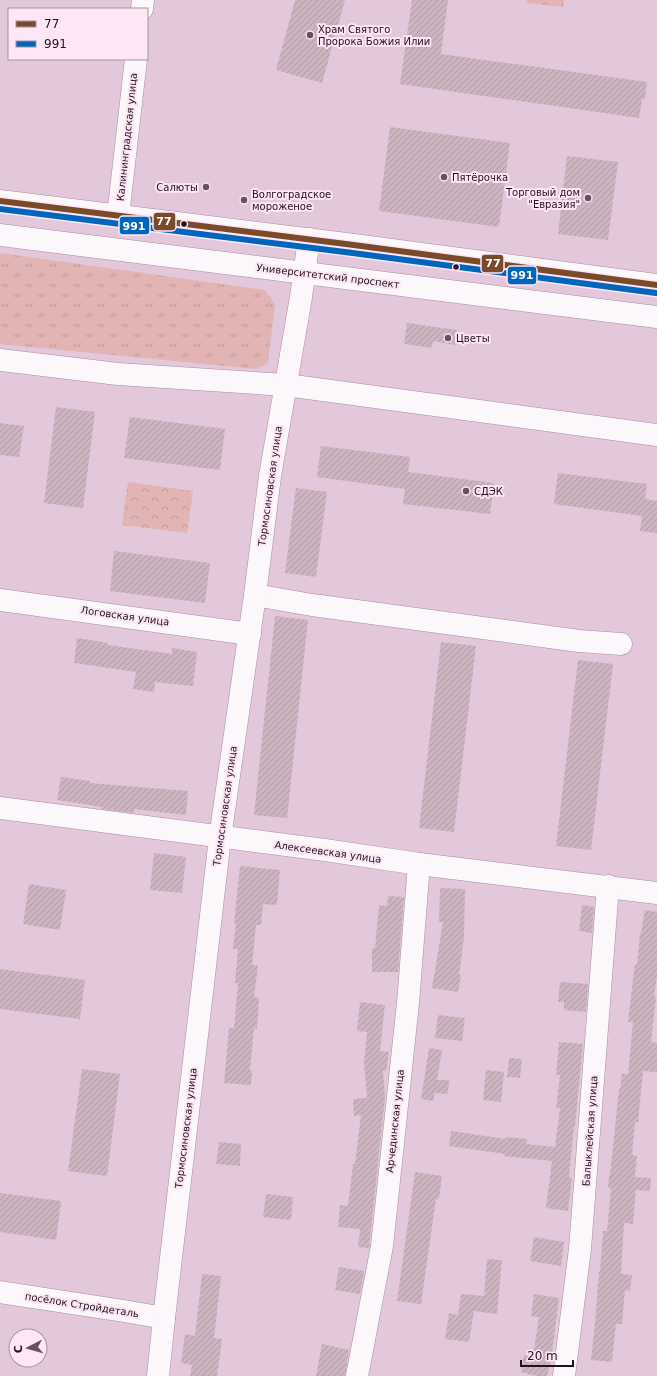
<svg xmlns="http://www.w3.org/2000/svg" width="657" height="1376" font-family="'DejaVu Sans',sans-serif">
<defs>
<pattern id="grass-tufts" width="24" height="20" patternUnits="userSpaceOnUse"><rect width="24" height="20" fill="#e2b4b3"/><path d="M3 7l-1-3M5 7V3M7 7l1-3M15 17l-1-3M17 17v-4M19 17l1-3" fill="none" stroke="#c29a9a"/></pattern>
<pattern id="park-crowns" width="20" height="18" patternUnits="userSpaceOnUse"><rect width="20" height="18" fill="#e2b4b3"/><path d="M2 6a3 3 0 1 1 6 0M12 15a3 3 0 1 1 6 0" fill="none" stroke="#c29a9a"/></pattern>
<pattern id="building-hatch" width="6" height="6" patternUnits="userSpaceOnUse"><rect width="6" height="6" fill="#cdb4c1"/><path d="M-1 1l2-2M0 6l6-6M5 7l2-2" fill="none" stroke="#b09aa5"/></pattern>
</defs>
<rect width="100%" height="100%" fill="#e3c7db"/>
<polygon fill="url(#grass-tufts)" points="0,253 265,290 275,304 268,363 257,369 0,344"/>
<g fill="url(#park-crowns)">
<polygon points="527,0 564,0 563,7 527,3"/>
<polygon points="128,482 193,491 187,533 122,525"/>
</g>
<g fill="url(#building-hatch)">
<polygon points="295,0 345,0 322,83 276,70"/>
<polygon points="412,0 448,0 441,54 647,82 645,99 642,99 639,118 400,84"/>
<polygon points="390,127 510,143 499,227 379,211"/>
<polygon points="567,156 618,162 608,240 558,234"/>
<polygon points="407,323 457,330 455,345 433,341 432,348 404,344"/>
<polygon points="56,407 95,412 83,508 44,503"/>
<polygon points="130,417 225,429 220,470 124,458"/>
<polygon points="0,423 24,426 19,457 0,455"/>
<polygon points="321,446 410,457 408,472 494,483 490,514 403,504 405,489 317,477"/>
<polygon points="558,473 647,484 645,499 657,501 657,533 640,531 642,516 554,504"/>
<polygon points="296,488 327,492 316,577 285,573"/>
<polygon points="114,551 210,563 205,603 110,591"/>
<polygon points="275,616 308,620 287,818 254,815"/>
<polygon points="77,638 108,643 108,645 172,654 172,648 197,652 193,686 155,682 154,692 133,689 136,672 74,663"/>
<polygon points="441,642 476,646 454,832 419,828"/>
<polygon points="578,660 613,664 591,850 556,846"/>
<polygon points="61,777 90,781 90,783 188,791 186,815 134,809 134,813 102,809 102,807 57,800"/>
<polygon points="154,853 186,857 182,893 150,890"/>
<polygon points="240,866 280,870 277,905 263,904 261,925 256,925 252,965 258,966 254,997 259,998 257,1029 254,1028 250,1070 252,1071 251,1085 224,1083 229,1028 234,1028 238,983 235,983 238,949 233,949 236,923 234,923"/>
<polygon points="29,884 66,890 60,930 23,924"/>
<polygon points="440,888 465,889 464,937 459,975 461,975 458,992 432,988 443,922 439,922"/>
<polygon points="388,896 404,897 398,972 372,972 372,948 375,948 379,905 387,906"/>
<polygon points="582,905 594,907 592,933 579,931"/>
<polygon points="645,910 657,912 657,977 654,996 656,997 651,1042 657,1043 657,1072 643,1071 638,1122 635,1122 632,1155 637,1156 635,1177 651,1178 650,1191 636,1190 633,1224 624,1223 621,1274 632,1275 630,1291 625,1290 622,1324 616,1324 612,1362 591,1360 595,1324 599,1272 600,1272 603,1231 607,1231 611,1188 608,1188 609,1175 610,1175 619,1089 620,1089 622,1074 628,1074 633,1022 628,1022 633,979 635,964 637,965 640,933 641,933"/>
<polygon points="0,969 85,980 80,1019 0,1009"/>
<polygon points="560,982 588,984 586,1012 564,1010 564,1002 558,1002"/>
<polygon points="360,1002 385,1005 380,1051 389,1052 386,1071 383,1071 385,1097 369,1248 358,1247 360,1229 338,1227 340,1205 348,1206 353,1164 355,1164 361,1115 354,1116 353,1099 367,1098 364,1063 367,1032 357,1031"/>
<polygon points="438,1015 465,1018 462,1041 435,1038"/>
<polygon points="559,1042 583,1044 575,1126 574,1126 569,1177 572,1178 568,1211 546,1208 552,1161 504,1156 505,1154 449,1146 451,1131 506,1139 506,1137 527,1139 526,1144 555,1147 560,1108 556,1108 560,1075 556,1075"/>
<polygon points="429,1048 442,1050 437,1080 449,1080 448,1094 435,1093 433,1101 421,1099"/>
<polygon points="509,1058 522,1059 520,1078 507,1077"/>
<polygon points="82,1069 120,1074 107,1176 68,1171"/>
<polygon points="486,1070 504,1072 501,1102 483,1100"/>
<polygon points="219,1142 241,1144 240,1166 216,1164"/>
<polygon points="415,1172 442,1176 439,1199 436,1199 421,1304 397,1301"/>
<polygon points="0,1193 61,1201 56,1240 0,1232"/>
<polygon points="266,1194 293,1197 291,1220 263,1217"/>
<polygon points="534,1237 564,1242 561,1266 530,1261"/>
<polygon points="487,1259 502,1260 497,1314 474,1311 469,1342 445,1339 449,1313 458,1315 461,1294 484,1296"/>
<polygon points="339,1267 364,1271 360,1294 335,1290"/>
<polygon points="202,1274 221,1276 214,1338 222,1339 217,1376 190,1376 192,1365 181,1363 185,1334 195,1336"/>
<polygon points="534,1294 559,1298 551,1361 547,1376 537,1376 521,1372 524,1355 533,1357 539,1317 531,1316"/>
<polygon points="322,1344 349,1350 345,1376 316,1376"/>
</g>
<g fill="none" stroke-linecap="round" stroke-linejoin="round">
<defs>
<g id="minor">
<polyline points="142,9 143,0"/>
<polyline points="118,216 136,59"/>
<polyline points="0,360 118,374 286,385 657,435"/>
<polyline points="255,595 312,605 579,641 621,644"/>
<polyline points="0,600 250,634"/>
<polyline points="0,808 325,850 419,864 657,893"/>
<polyline points="0,1292 124,1311 164,1318"/>
<polyline points="158,1376 164,1318 220,838 255,595 270,476 301,297 309,239"/>
<polyline points="357,1376 382,1246 408,1003 419,864"/>
<polyline points="564,1376 580,1249 608,886"/>
</g>
<g id="highway">
<polyline points="0,201 346,244 657,285"/>
<polyline points="0,235 657,317"/>
</g>
</defs>
<use href="#minor" stroke="#a58f9f" stroke-width="23"/>
<use href="#highway" stroke="#a58f9f" stroke-width="23"/>
<use href="#minor" stroke="#fbf7fa" stroke-width="22"/>
<use href="#highway" stroke="#fbf7fa" stroke-width="22"/>
<defs>
<polyline id="bus-1" points="0,201 346,244 657,285"/>
<polyline id="bus-2" points="0,209 345,252 656,293"/>
</defs>
<use href="#bus-1" stroke="#fde7f6" stroke-width="9"/>
<use href="#bus-2" stroke="#fde7f6" stroke-width="9"/>
<use href="#bus-1" stroke="#7a4b2a" stroke-width="6"/>
<use href="#bus-2" stroke="#0065bd" stroke-width="6"/>
</g>
<g fill="#665061" stroke="#fde7f6" stroke-width="1.5">
<circle cx="310" cy="35" r="4"/>
<circle cx="444" cy="177" r="4"/>
<circle cx="206" cy="187" r="4"/>
<circle cx="588" cy="198" r="4"/>
<circle cx="244" cy="200" r="4"/>
<circle cx="448" cy="338" r="4"/>
<circle cx="466" cy="491" r="4"/>
</g>
<g fill="#23101f" stroke="#fde7f6" stroke-width="1.5">
<circle cx="184" cy="224" r="3.5"/>
<circle cx="456" cy="267" r="3.5"/>
</g>
<g text-anchor="middle" dominant-baseline="central" stroke-width="4" stroke-linejoin="round" paint-order="stroke">
<g font-size="10" fill="#23101f" stroke="#fde7f6" text-anchor="start">
<text x="318" y="29">Храм Святого<tspan x="318" dy="12">Пророка Божия Илии</tspan></text>
<text x="452" y="177">Пятёрочка</text>
<text x="198" y="187" text-anchor="end">Салюты</text>
<text x="580" y="192" text-anchor="end">Торговый дом<tspan x="580" dy="12">"Евразия"</tspan></text>
<text x="252" y="194">Волгоградское<tspan x="252" dy="12">мороженое</tspan></text>
<text x="456" y="338">Цветы</text>
<text x="474" y="491">СДЭК</text>
</g>
<g font-size="10" fill="#23101f" stroke="#fde7f6">
<text transform="translate(127 137) rotate(-84)">Калининградская улица</text>
<text transform="translate(328 276) rotate(7)">Университетский проспект</text>
<text transform="translate(270 486) rotate(-82)">Тормосиновская улица</text>
<text transform="translate(125 616) rotate(8)">Логовская улица</text>
<text transform="translate(225 806) rotate(-82)">Тормосиновская улица</text>
<text transform="translate(328 852) rotate(8)">Алексеевская улица</text>
<text transform="translate(395 1121) rotate(-84)">Арчединская улица</text>
<text transform="translate(186 1128) rotate(-83)">Тормосиновская улица</text>
<text transform="translate(590 1131) rotate(-86)">Балыклейская улица</text>
<text transform="translate(82 1305) rotate(9)">посёлок Стройдеталь</text>
</g>
</g>
<g stroke="#fde7f6" stroke-width="1.5">
<rect x="153" y="212" width="23" height="19" rx="4" fill="#7a4b2a"/>
<rect x="119" y="216" width="31" height="19" rx="4" fill="#0065bd"/>
<rect x="481" y="254" width="23" height="19" rx="4" fill="#7a4b2a"/>
<rect x="507" y="266" width="30" height="19" rx="4" fill="#0065bd"/>
</g>
<g font-size="11" text-anchor="middle" font-weight="bold" fill="#fff">
<text x="164" y="225">77</text>
<text x="134" y="230">991</text>
<text x="493" y="267">77</text>
<text x="522" y="279">991</text>
</g>
<rect x="8" y="8" width="140" height="52" fill="#fde7f6" stroke="#a691a0"/>
<rect x="16" y="21" width="20" height="6" fill="#7a4b2a" stroke="#a691a0"/>
<text x="44" y="28" font-size="12" fill="#23101f">77</text>
<rect x="16" y="41" width="20" height="6" fill="#0065bd" stroke="#a691a0"/>
<text x="44" y="48" font-size="12" fill="#23101f">991</text>
<g transform="translate(28 1348) rotate(264)"><circle r="19" fill="#fde7f6" stroke="#a691a0"/>
<path d="M0-3L7 15L0 10L-7 15Z" fill="#665061"/>
<text y="-6" font-size="11" font-weight="bold" text-anchor="middle" fill="#23101f">С</text>
</g>
<path d="M521 1360v6h52v-6" fill="none" stroke="#23101f" stroke-width="2"/>
<text x="527" y="1360" font-size="12" fill="#23101f" stroke="#fde7f6" stroke-width="3" paint-order="stroke">20 m</text>
</svg>
